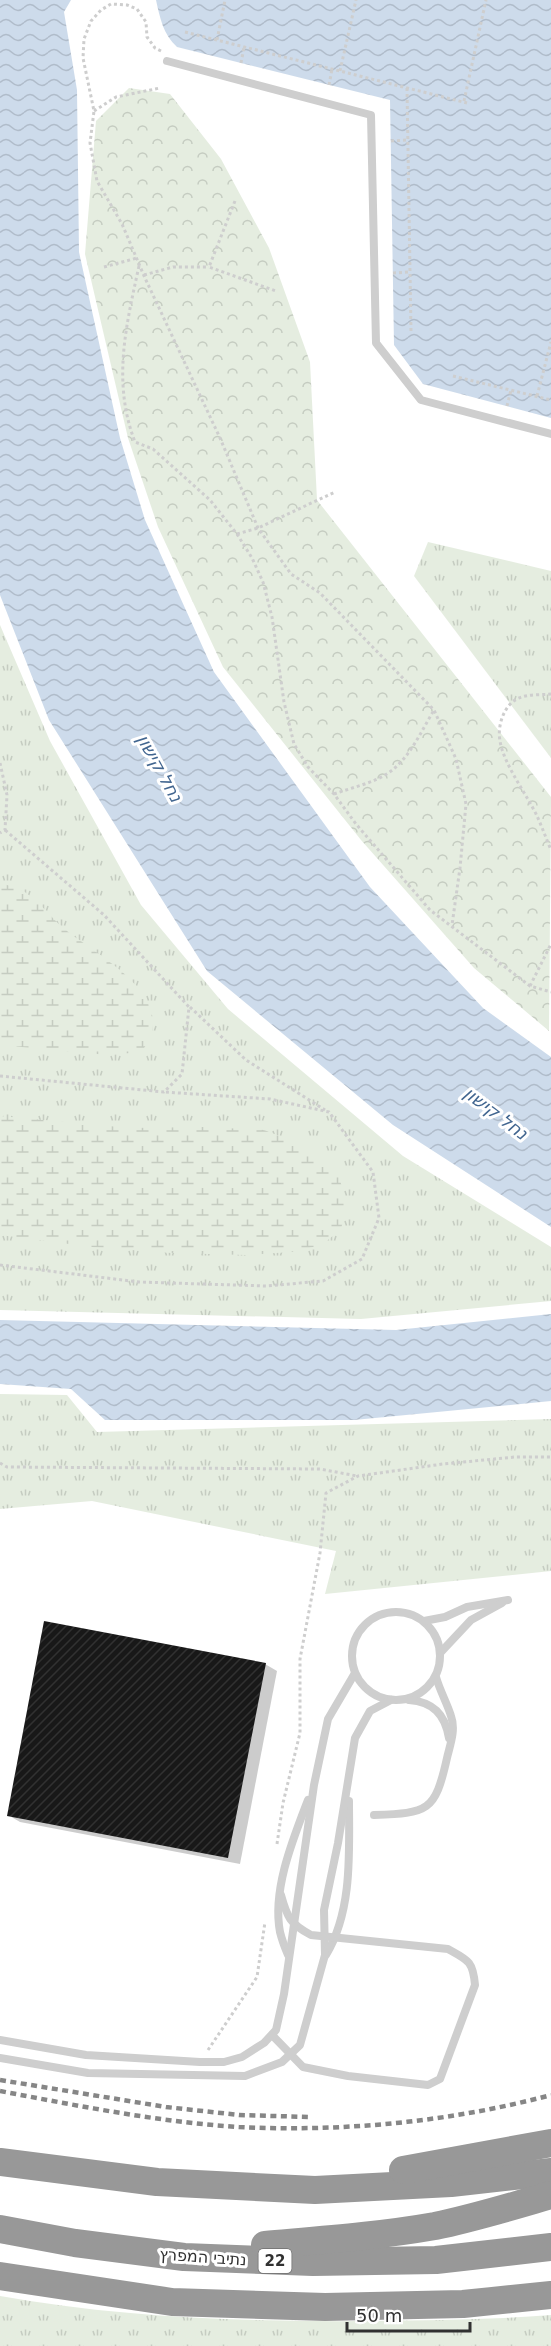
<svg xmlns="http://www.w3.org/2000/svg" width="551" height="2346" font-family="'DejaVu Sans','Noto Sans Hebrew',sans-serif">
<defs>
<pattern id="grass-tufts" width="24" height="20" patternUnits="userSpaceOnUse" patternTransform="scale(1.5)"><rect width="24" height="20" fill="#e5ede0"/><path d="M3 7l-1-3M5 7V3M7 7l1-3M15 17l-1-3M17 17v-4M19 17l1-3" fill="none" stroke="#c5ccc1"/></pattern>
<pattern id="wetland-marsh" width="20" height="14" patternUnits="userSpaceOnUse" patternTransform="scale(1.5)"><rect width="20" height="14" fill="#e5ede0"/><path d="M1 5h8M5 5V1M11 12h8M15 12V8" fill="none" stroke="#c5ccc1"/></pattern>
<pattern id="park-crowns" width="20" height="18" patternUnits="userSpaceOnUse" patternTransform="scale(1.5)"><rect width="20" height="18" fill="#e5ede0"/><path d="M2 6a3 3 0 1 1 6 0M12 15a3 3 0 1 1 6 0" fill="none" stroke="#c5ccc1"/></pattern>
<pattern id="water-waves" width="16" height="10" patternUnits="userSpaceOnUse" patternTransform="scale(1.5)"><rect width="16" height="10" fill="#cddbeb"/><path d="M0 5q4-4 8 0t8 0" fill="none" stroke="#b0bcca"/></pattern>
<pattern id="building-hatch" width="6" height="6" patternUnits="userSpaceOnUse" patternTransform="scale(1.5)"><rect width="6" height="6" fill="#181818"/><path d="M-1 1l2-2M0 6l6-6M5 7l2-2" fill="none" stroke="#313131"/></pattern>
</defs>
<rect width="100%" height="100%" fill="#fff"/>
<g fill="url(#grass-tufts)">
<polygon points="428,542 551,571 551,758 414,576"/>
<polygon points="0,625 50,741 141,905 228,1009 403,1156 551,1247 551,1301 361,1319 0,1310"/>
<polygon points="0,1394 67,1395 97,1432 551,1419 551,1571 325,1594 336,1551 92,1501 0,1509"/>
<path d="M0,2296C123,2318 248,2322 373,2321C433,2320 492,2320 551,2315V2346H0Z"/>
</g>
<g fill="url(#wetland-marsh)">
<path d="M0,884C33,887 44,913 67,931C100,957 184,1000 141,1052L108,1055L0,1045Z"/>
<polygon points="0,1116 130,1128 204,1127 264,1130 301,1144 339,1177 347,1204 341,1229 322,1245 291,1252 246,1255 171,1253 92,1247 0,1235"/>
</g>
<polygon fill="url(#park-crowns)" points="129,88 170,94 221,159 269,248 310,362 317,500 551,797 549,1031 474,968 361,840 223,667 158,527 128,438 85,254 96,121"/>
<g fill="url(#water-waves)">
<polygon points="0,0 71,0 64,12 77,90 79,252 120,438 145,520 214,672 370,887 483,1008 551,1057 551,1227 393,1125 207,971 49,720 0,595"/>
<path d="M156,0H551V418L423,384L394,345L390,100L177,47C163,34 160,18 156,0Z"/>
<polygon points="551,1314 551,1401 354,1420 105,1420 71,1389 0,1384 0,1320 396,1330"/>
</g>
<polygon fill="#0003" points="265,1664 277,1671 240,1864 20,1822 8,1815"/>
<polygon fill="url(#building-hatch)" points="44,1621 266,1663 228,1858 7,1816"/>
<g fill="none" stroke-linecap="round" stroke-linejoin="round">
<g stroke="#cecece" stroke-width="3" stroke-dasharray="3 3" stroke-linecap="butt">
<polyline points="185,32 467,103"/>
<polyline points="217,40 225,0"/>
<polyline points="161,51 155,48 147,37 146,22 137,9 127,5 111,4 101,10 91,21 84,39 83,58 94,111 90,143 97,181 122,224 145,278 220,438 258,528 291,574 320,593 434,710 456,759 466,804 460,868 452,925"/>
<polyline points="241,63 244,47"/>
<polyline points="340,71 356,0"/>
<polyline points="329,85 332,69"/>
<polyline points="407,88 411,332"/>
<polyline points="464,101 486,0"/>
<polyline points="94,111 116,97 160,88"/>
<polyline points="391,141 407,140"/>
<polyline points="235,201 209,267 276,291"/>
<path d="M139,266C126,326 112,382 135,442L153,449L210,500L237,534L252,558L263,582L272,617L284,702L294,744L308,767L334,794L356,824L430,910L530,986L551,992"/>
<polyline points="104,267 137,258"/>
<polyline points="393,273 410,272"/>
<polyline points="144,275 173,267 209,267"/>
<polyline points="453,376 551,400"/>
<polyline points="537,396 551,342"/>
<polyline points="507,406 511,390"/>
<polyline points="237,534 258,528 335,492"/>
<path d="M551,694C541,695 528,694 519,698C504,704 497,726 500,741C504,765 526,793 537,816C542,827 546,838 551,850"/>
<polyline points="0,763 7,795 5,830 0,833"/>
<path d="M334,794C353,787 375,783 391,771C410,757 422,730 434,710"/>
<polyline points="530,986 551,944"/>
<polyline points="190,1007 246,1060 325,1110"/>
<polyline points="0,1076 164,1092 182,1074 189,1007 104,915 5,830"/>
<polyline points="0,1265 139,1282 266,1286 323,1281 362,1259 379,1218 373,1172 329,1112 270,1099 164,1092"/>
<polyline points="0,1463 7,1467 320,1469 357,1476"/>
<polyline points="277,1844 283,1803 300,1733 300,1659 320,1553 326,1493 358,1476 443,1464 515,1457 551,1457"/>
<polyline points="208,2050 257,1977 265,1922"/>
</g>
<g stroke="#cecece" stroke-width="8">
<polyline points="167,61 371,115 376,343 421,400 551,434"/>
<circle cx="396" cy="1656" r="44"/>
<polyline points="424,1621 445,1617 467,1607 508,1600"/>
<polyline points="441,1652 471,1620 502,1603"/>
<path d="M409,1700C433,1702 445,1714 449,1738"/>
<path d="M374,1815C428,1813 435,1812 447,1758C450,1745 456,1730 451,1716C447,1703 440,1691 436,1677"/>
<path d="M288,1955C285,1948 282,1940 280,1932C272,1890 293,1839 308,1800"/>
<path d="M326,1955C353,1910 349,1851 349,1801"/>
<path d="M272,2035L303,2067L348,2076L428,2085L440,2079L475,1985C473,1961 468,1960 448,1949L311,1935C290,1924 287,1917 281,1895"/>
<polyline points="0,2040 86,2055 200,2062 224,2062 242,2057 264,2043 276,2030 284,1994 314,1785 328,1719 355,1673"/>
<polyline points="0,2058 88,2073 245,2076 282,2062 300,2045 325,1955 324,1910 338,1843 355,1738 370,1711 391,1700"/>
</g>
<g stroke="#989898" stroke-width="28">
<polyline points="0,2162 157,2182 315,2190 451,2183 551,2172"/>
<polyline points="403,2170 551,2143"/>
<polyline points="0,2229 75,2243 184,2257 313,2262 436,2260 551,2247"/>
<path d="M265,2245C321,2240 378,2236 435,2226C474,2218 513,2206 551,2195"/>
<polyline points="0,2276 172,2302 325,2307 463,2304 551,2295"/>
</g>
<g stroke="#868686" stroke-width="4.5" stroke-dasharray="6 4.5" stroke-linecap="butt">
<polyline points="0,2080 166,2107 239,2115 310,2117"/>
<path d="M0,2091C79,2106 159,2122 239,2127C343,2132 450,2122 551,2095"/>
</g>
</g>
<g text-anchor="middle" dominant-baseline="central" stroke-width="6" stroke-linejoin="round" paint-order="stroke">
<rect fill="#fff" stroke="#6f6f6f" stroke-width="1.5" x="258.5" y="2249" width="33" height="24" rx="4.5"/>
<g font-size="15" font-weight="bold" fill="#313131">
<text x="275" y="2261">22</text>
</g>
<g font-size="16" fill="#313131" stroke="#fff">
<text transform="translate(203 2257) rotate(4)">נתיבי המפרץ</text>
</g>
<g font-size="18" font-style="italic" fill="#426690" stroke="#fff">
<text transform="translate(160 768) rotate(61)">נחל קישון</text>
<text transform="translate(496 1113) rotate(37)">נחל קישון</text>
</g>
</g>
<path d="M347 2322v9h123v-9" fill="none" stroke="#313131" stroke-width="3"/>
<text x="356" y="2322" font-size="18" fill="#313131" stroke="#ffffff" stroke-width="4.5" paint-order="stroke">50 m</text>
</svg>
